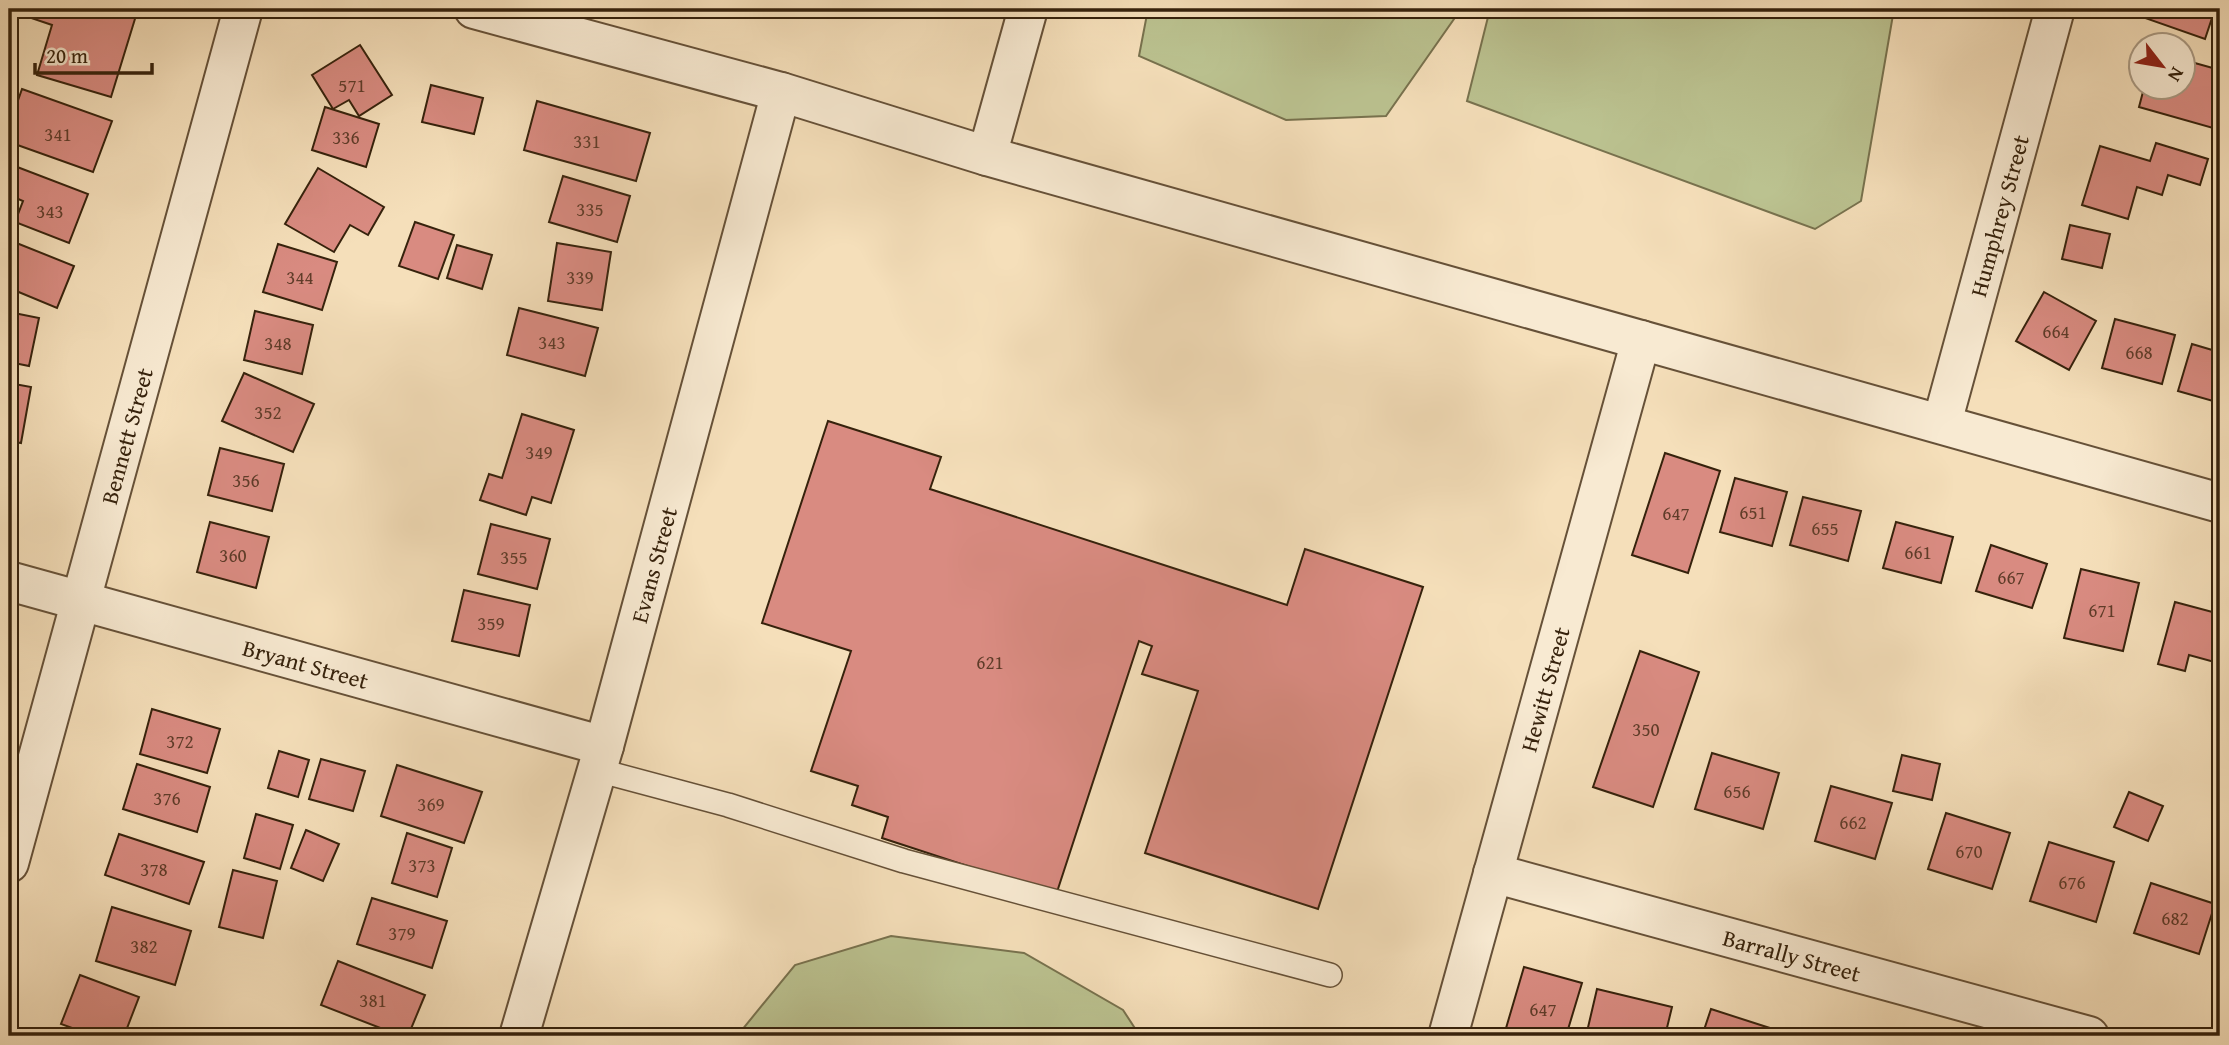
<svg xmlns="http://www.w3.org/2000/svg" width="2229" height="1045" font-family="'Gentium Book Plus',serif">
<rect width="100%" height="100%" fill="#f5dfba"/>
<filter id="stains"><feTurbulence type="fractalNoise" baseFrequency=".00286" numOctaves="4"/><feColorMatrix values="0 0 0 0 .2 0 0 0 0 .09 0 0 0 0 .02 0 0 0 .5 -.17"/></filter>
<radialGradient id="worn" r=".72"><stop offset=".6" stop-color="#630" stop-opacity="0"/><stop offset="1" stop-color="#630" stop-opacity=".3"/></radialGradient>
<g fill="#bbc290" stroke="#78724e" stroke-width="2">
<polygon points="1148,9 1461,9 1386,116 1286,120 1139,56"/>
<polygon points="1490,9 1894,9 1861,201 1815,229 1467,101"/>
<polygon points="891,936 1024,953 1123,1010 1140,1036 737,1036 795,965"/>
</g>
<g fill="#d98b81" stroke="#36220c" stroke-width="2">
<polygon points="31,9 138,9 111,97 37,75 52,25 28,17"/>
<polygon points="2148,9 2215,9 2205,39 2145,18"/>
<polygon points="360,45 392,95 359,116 349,100 333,109 312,75"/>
<polygon points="2184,60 2220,70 2220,130 2139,107 2144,88 2184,88"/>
<polygon points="431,85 483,98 474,134 422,122"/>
<polygon points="22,89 112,121 93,172 9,142 9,126"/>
<polygon points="537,101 650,133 636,181 524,150"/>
<polygon points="325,107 379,124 366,167 312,150"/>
<polygon points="2156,143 2208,159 2200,185 2168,175 2162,195 2137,187 2128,219 2082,205 2100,146 2150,161"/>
<polygon points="12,165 88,194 69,243 15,222 23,201 9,195 9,175"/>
<polygon points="318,168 384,207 368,235 350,225 334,252 285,224"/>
<polygon points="563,176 630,196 617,242 549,222"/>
<polygon points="415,222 454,235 438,279 399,266"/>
<polygon points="2070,225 2110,234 2102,268 2062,259"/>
<polygon points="9,240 74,266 57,308 9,288"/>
<polygon points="557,243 611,252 602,310 548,301"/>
<polygon points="278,244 337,262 322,310 263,292"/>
<polygon points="457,245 492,255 482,289 447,278"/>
<polygon points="2044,292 2096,321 2069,370 2016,341"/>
<polygon points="519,308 598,328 585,376 507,355"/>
<polygon points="255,311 313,325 302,374 244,360"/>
<polygon points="9,312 39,318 29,366 9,362"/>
<polygon points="2115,319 2175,335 2162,384 2102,368"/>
<polygon points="2192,344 2219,352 2220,350 2220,403 2178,391"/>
<polygon points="244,373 314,404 293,452 222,421"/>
<polygon points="9,383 31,387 21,443 9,441"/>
<polygon points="522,414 574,430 551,503 532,497 526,515 480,500 489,474 502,478"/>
<polygon points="828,421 941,457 930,489 1287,605 1305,549 1423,587 1318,909 1145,853 1198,691 1142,674 1152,646 1139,641 1056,895 882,838 888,817 852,805 858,786 811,771 851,651 762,623"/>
<polygon points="220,448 284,464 272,511 208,495"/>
<polygon points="1665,453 1720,471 1688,573 1632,555"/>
<polygon points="1735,478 1787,492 1772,546 1720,532"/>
<polygon points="1803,497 1861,511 1848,561 1790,545"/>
<polygon points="210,522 269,537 256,588 197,572"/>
<polygon points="1896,522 1953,537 1941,583 1883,568"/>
<polygon points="491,524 550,539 537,589 478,574"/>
<polygon points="1991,545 2047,564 2032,608 1976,591"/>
<polygon points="2081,569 2139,583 2123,651 2064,638"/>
<polygon points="464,590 530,605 519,656 452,641"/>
<polygon points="2175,602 2220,614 2218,663 2189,655 2185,671 2158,664"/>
<polygon points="1640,651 1699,672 1653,807 1593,787"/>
<polygon points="152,709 220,729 207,773 140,754"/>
<polygon points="279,751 309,760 298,797 268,788"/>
<polygon points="1712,753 1779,773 1763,829 1695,809"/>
<polygon points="1902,755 1940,764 1932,800 1893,791"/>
<polygon points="321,759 365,771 353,811 309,799"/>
<polygon points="137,764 210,787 197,832 123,809"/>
<polygon points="397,765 482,792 464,843 381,816"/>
<polygon points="1831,786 1892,803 1875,859 1815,841"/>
<polygon points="2129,792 2163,806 2148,841 2114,827"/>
<polygon points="1946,813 2010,833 1992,889 1928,869"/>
<polygon points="256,814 293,825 280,869 244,858"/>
<polygon points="306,830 339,844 323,881 291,868"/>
<polygon points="407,833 452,848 437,897 392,883"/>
<polygon points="119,834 204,862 189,904 105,875"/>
<polygon points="2049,842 2114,862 2096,922 2030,901"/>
<polygon points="233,870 277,881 263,938 219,927"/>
<polygon points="2151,883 2215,904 2199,954 2134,933"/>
<polygon points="372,898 447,921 432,968 357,944"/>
<polygon points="112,907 191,931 175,985 96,961"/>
<polygon points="338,961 425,995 408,1036 401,1036 321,1005"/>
<polygon points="1524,967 1582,983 1566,1036 1504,1035"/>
<polygon points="80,975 139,997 124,1036 94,1036 61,1024"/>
<polygon points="1597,989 1672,1007 1665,1036 1586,1036"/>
<polygon points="1711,1009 1776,1030 1774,1036 1702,1036"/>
</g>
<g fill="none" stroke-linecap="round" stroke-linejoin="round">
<defs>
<polyline id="service" points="597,770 728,805 904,861 1330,975"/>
<g id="minor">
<polyline points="987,156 1028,9"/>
<path id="s1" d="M1942,423L2055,9"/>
<path id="s2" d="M9,581L604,746"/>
<path id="s3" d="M9,863L243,9"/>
<path id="s4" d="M1493,873L2089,1036"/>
<path id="s5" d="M519,1036L604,746L781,92"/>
<path id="s6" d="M1448,1036L1641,340"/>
</g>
<polyline id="tertiary" points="474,9 781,92 987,156 2220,503"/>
</defs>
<use href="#service" stroke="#665138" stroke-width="26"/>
<use href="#minor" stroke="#665138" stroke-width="42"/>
<use href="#tertiary" stroke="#665138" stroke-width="42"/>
<use href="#service" stroke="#f8ead2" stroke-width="23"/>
<use href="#minor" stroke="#f8ead2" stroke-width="38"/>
<use href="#tertiary" stroke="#f8ead2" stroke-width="38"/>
</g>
<g text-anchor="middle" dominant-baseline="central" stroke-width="6" stroke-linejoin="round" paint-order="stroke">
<g font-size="19" fill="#5f3c29">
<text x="352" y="85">571</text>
<text x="58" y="134">341</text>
<text x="346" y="137">336</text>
<text x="587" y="141">331</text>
<text x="590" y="209">335</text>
<text x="50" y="211">343</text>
<text x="300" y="277">344</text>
<text x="580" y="277">339</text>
<text x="2056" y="331">664</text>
<text x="552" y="342">343</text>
<text x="278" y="343">348</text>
<text x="2139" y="352">668</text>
<text x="268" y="412">352</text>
<text x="539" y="452">349</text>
<text x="246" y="480">356</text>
<text x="1753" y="512">651</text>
<text x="1676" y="513">647</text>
<text x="1825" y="528">655</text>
<text x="1918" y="552">661</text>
<text x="233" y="555">360</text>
<text x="514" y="557">355</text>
<text x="2011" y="577">667</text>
<text x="2102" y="610">671</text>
<text x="491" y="623">359</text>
<text x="990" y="662">621</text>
<text x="1646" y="729">350</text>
<text x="180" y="741">372</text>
<text x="1737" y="791">656</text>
<text x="167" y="798">376</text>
<text x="431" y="804">369</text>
<text x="1853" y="822">662</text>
<text x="1969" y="851">670</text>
<text x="422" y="865">373</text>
<text x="154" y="869">378</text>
<text x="2072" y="882">676</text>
<text x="2175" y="918">682</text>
<text x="402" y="933">379</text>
<text x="144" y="946">382</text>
<text x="373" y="1000">381</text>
<text x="1543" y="1009">647</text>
</g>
<g font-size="23" fill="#36220c" stroke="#f8ead2">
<text stroke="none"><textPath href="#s1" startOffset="215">Humphrey Street</textPath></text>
<text stroke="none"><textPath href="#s3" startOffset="443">Bennett Street</textPath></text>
<text stroke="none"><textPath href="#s5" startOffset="490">Evans Street</textPath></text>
<text stroke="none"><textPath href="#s2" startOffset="308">Bryant Street</textPath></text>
<text stroke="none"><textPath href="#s6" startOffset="360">Hewitt Street</textPath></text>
<text stroke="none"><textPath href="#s4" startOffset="310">Barrally Street</textPath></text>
</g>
</g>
<rect width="2229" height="1045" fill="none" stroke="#f5dfba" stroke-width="35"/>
<rect x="10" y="10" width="2208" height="1024" fill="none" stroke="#36220c" stroke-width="3.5"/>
<rect x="18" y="18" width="2194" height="1010" fill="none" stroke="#36220c" stroke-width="2"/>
<g transform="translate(2162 66) rotate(121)"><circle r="33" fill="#f8ead2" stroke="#aa9a83" stroke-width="2"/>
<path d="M0-5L12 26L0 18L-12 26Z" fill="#8f2418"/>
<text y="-10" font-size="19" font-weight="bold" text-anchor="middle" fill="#36220c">N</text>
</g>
<path d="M35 63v10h117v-10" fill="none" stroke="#36220c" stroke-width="3.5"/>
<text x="46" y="63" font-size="21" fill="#36220c" stroke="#f8ead2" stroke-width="5" paint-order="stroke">20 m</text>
<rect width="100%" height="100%" filter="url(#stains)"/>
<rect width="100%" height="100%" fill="url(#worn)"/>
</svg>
